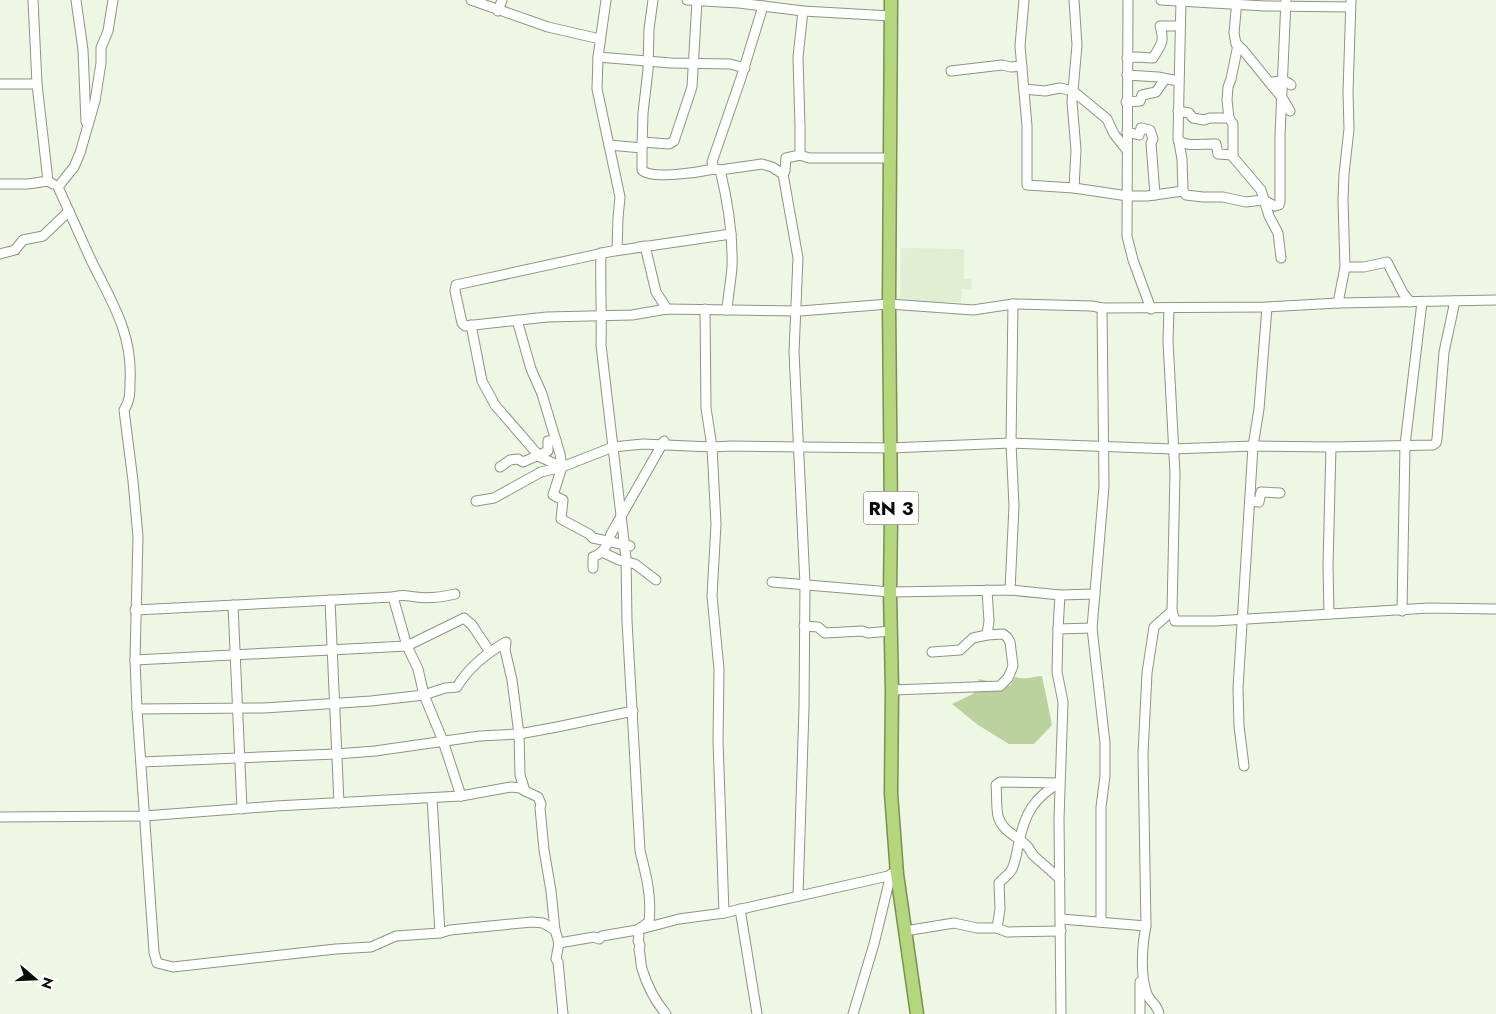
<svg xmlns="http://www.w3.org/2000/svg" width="1496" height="1014" font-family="Jost,sans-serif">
<rect width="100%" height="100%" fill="#eef7e3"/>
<polygon fill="#e2eed2" points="901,248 964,249 964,279 972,279 971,290 962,289 961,302 900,302"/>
<path fill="#bbd19e" d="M1042,676L1052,725L1034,744H1009L978,725L952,704L973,694L979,679L996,683L1004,679L1010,686L1015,677C1028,680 1029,677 1042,676Z"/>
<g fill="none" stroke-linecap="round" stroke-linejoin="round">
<defs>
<g id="minor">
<polyline points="33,0 37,84 48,181"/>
<polyline points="76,0 83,50 86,122"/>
<path d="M113,0L108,31L101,48V63L95,101L80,153L74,167L58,187C69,211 80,236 91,260C111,301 133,333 130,382C130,393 130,401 124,410L133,481L138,537L135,660L137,709L154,952L157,963L173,967L336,949L371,947L396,936L440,933L450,930L532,922L543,923L555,930"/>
<polyline points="471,0 548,27 600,39"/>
<polyline points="606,0 598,57 597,89 620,197 618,218 617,250 621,249"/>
<polyline points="687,0 739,3 803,11 891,16"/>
<polyline points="1024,0 1020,46 1027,126 1027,185 1074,188 1128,196 1147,196 1183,191 1186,195 1203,197 1223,197 1246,202 1263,200 1275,206 1279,205 1280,202 1280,135 1286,0"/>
<polyline points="1074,0 1077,45 1072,102 1076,150 1074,188"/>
<polyline points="1128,0 1127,236 1133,260 1151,309"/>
<polyline points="1161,0 1265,6 1350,7"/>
<polyline points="1181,0 1178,137 1182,159 1183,191"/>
<path d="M1237,0L1234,33L1236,44L1243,50L1269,82C1276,82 1286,79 1291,85"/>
<polyline points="498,11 502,0"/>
<polyline points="1238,45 1231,79 1228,87 1227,100 1229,118 1233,124 1233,157 1261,190 1269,216 1278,233 1281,258"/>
<polyline points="598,57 671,63 730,64 745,68"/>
<path d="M1127,58L1136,57L1153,58C1161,44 1165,43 1160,26H1180"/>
<polyline points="951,71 1002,65 1011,67 1022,66"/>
<polyline points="1127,75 1158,77 1178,81"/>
<polyline points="1269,82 1283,99 1290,111"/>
<polyline points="0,84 37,84"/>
<polyline points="1024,89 1045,91 1060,88 1073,91 1107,119 1114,134 1126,149"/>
<polyline points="1126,102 1140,101 1142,95 1156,92 1165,79"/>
<polyline points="1178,111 1189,113 1193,118 1204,120 1210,118 1229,118"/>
<polyline points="1127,132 1139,135 1141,128 1150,130 1153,139 1151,143 1155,195"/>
<path d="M1178,140C1188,148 1204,143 1216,144L1218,154L1233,155"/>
<polyline points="642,142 669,144 674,141 692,87 697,1"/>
<path d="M609,145L642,148V170C651,180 700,172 714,169"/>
<polyline points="642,147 643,113 648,70 649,29 653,0"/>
<polyline points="800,155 800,127 798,57 803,11"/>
<polyline points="720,170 762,164 772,167 783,174 785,171 786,158 800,155 809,158 890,158"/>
<polyline points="783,174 798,258 794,352 805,584 804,708 798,896"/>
<polyline points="0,184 28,184 48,181 53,184"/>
<polyline points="639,247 645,246 656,292 667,309"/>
<polyline points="617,250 456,285 455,291 462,323 465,326 547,317 632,315 667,309 800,311 889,304 973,310 1013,304 1092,306 1102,308 1267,307 1338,303 1496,300"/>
<polyline points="0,254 15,250 23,240 43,236 69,211"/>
<polyline points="1345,267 1364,267 1387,262 1403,293 1410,302"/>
<polyline points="1338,303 1345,267 1343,200 1344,174 1349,129 1348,92 1351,0"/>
<polyline points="705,309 706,408 712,447 716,524 712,596 719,669 718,741 724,913"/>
<path d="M727,310C728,295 731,281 732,267C733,234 728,202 720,170L714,169L712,162L741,78L763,6"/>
<polyline points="517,320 531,369 542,394 560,454 562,467 553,495 563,500 561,519 589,534 593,538 630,546"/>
<polyline points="471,325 482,381 495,405 540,457 562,467"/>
<polyline points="500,467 510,460 518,459 523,462 548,451 548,441 556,440"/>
<polyline points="476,501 494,498 541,472 562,467 613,447 643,444 712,447 732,446 890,448 1011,443 1173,449 1253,446 1331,447 1433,445 1436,443 1437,439 1444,352 1455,301"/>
<polyline points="1250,501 1259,502 1261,492 1280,493"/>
<polyline points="602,552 619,560 635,564 656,580"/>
<path d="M593,568V557C604,553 608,544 611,534L664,441"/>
<polyline points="772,582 890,592 1010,590 1060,595 1095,594"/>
<polyline points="1010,590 1014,506 1011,443 1013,304"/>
<path d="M393,597C403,594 406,596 416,597C429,599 442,597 455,594"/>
<polyline points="330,600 339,803"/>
<polyline points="233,605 242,809"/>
<polyline points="135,610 393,597 407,646 418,669 424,695 443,741 461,796"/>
<polyline points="1172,611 1175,621 1215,621 1429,608 1496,609"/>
<polyline points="1402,611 1405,445 1422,302"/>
<polyline points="1329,614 1328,566 1331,447"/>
<polyline points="804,626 818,627 825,633 862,631 868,633 891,631"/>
<polyline points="1058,629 1060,595"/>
<polyline points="987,635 989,621 987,590"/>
<polyline points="135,660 407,646 464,618 472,625 490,652"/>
<polyline points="892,690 1000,686 1008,678 1013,666 1010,642 1007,637 1003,634 987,635 973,638 960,650 932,652"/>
<path d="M137,709L264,708L371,701L424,695L445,688L457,687C468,668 487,653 506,642L505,650L512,680L519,734L520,775L525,791L538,797L541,804L540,808L544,850L551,891L555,930L559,943L556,959L558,962L563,1014"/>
<polyline points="141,762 336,754 375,751 480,736 519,734 557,727 633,711"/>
<polyline points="1244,766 1239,726 1238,688 1253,446 1259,409 1267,307"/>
<polyline points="432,798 440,933"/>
<polyline points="0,817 144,816 276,806 461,796 511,787 520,788 525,791"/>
<polyline points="740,909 757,1014"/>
<polyline points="1061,919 1146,926"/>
<polyline points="1101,922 1101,807 1105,776 1105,743 1092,628 1104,486 1102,308"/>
<polyline points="997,928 1007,932 1061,931"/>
<path d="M905,931L954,923L977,928H997L1000,909L999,883C1003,878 1010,874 1012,869C1016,861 1017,850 1019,842C1025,813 1034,798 1059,783L1000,782L996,785C997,795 996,807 998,816C1002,832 1018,836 1027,846C1030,849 1031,853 1034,856C1042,863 1051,871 1060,879"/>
<polyline points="559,943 594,937 599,939 602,936 637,930 679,919 724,913 897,874"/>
<polyline points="1140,982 1140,1014"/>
<path d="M666,1014C655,1001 647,985 642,969C640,962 641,956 639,950L640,945L638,941L639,936L637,930L649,922C652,897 646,874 640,851L627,621L626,558L601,345C602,314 600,284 601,253L731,234"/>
<polyline points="853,1014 874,944 891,874"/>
<polyline points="1061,1014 1059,819 1063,702 1057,672 1058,629 1092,628"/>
<path d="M1159,1014C1158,1005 1150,1002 1147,994C1140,976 1142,945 1146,926L1143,754L1147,673L1154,627L1172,611L1175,474L1168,341L1169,309"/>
</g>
<polyline id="highway" points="891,0 889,304 891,517 890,592 892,690 891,793 897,874 917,1014"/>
</defs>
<use href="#minor" stroke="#8d9582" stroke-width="11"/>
<use href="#highway" stroke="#789054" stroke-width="15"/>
<use href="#minor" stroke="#fff" stroke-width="9"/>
<use href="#highway" stroke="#b4d77d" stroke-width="12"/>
</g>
<g text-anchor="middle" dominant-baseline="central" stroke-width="4" stroke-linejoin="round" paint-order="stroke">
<rect fill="#fff" stroke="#545651" stroke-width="1" x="863.5" y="491.5" width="55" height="33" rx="4"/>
<g font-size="19" font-weight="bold" fill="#0a0d07">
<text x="891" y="508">RN 3</text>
</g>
</g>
<g transform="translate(35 979) rotate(109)" stroke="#ffffff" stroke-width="4" paint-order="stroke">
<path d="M0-4L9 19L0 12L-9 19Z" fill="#0a0d07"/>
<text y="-8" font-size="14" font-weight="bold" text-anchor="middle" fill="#0a0d07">N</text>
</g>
</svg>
